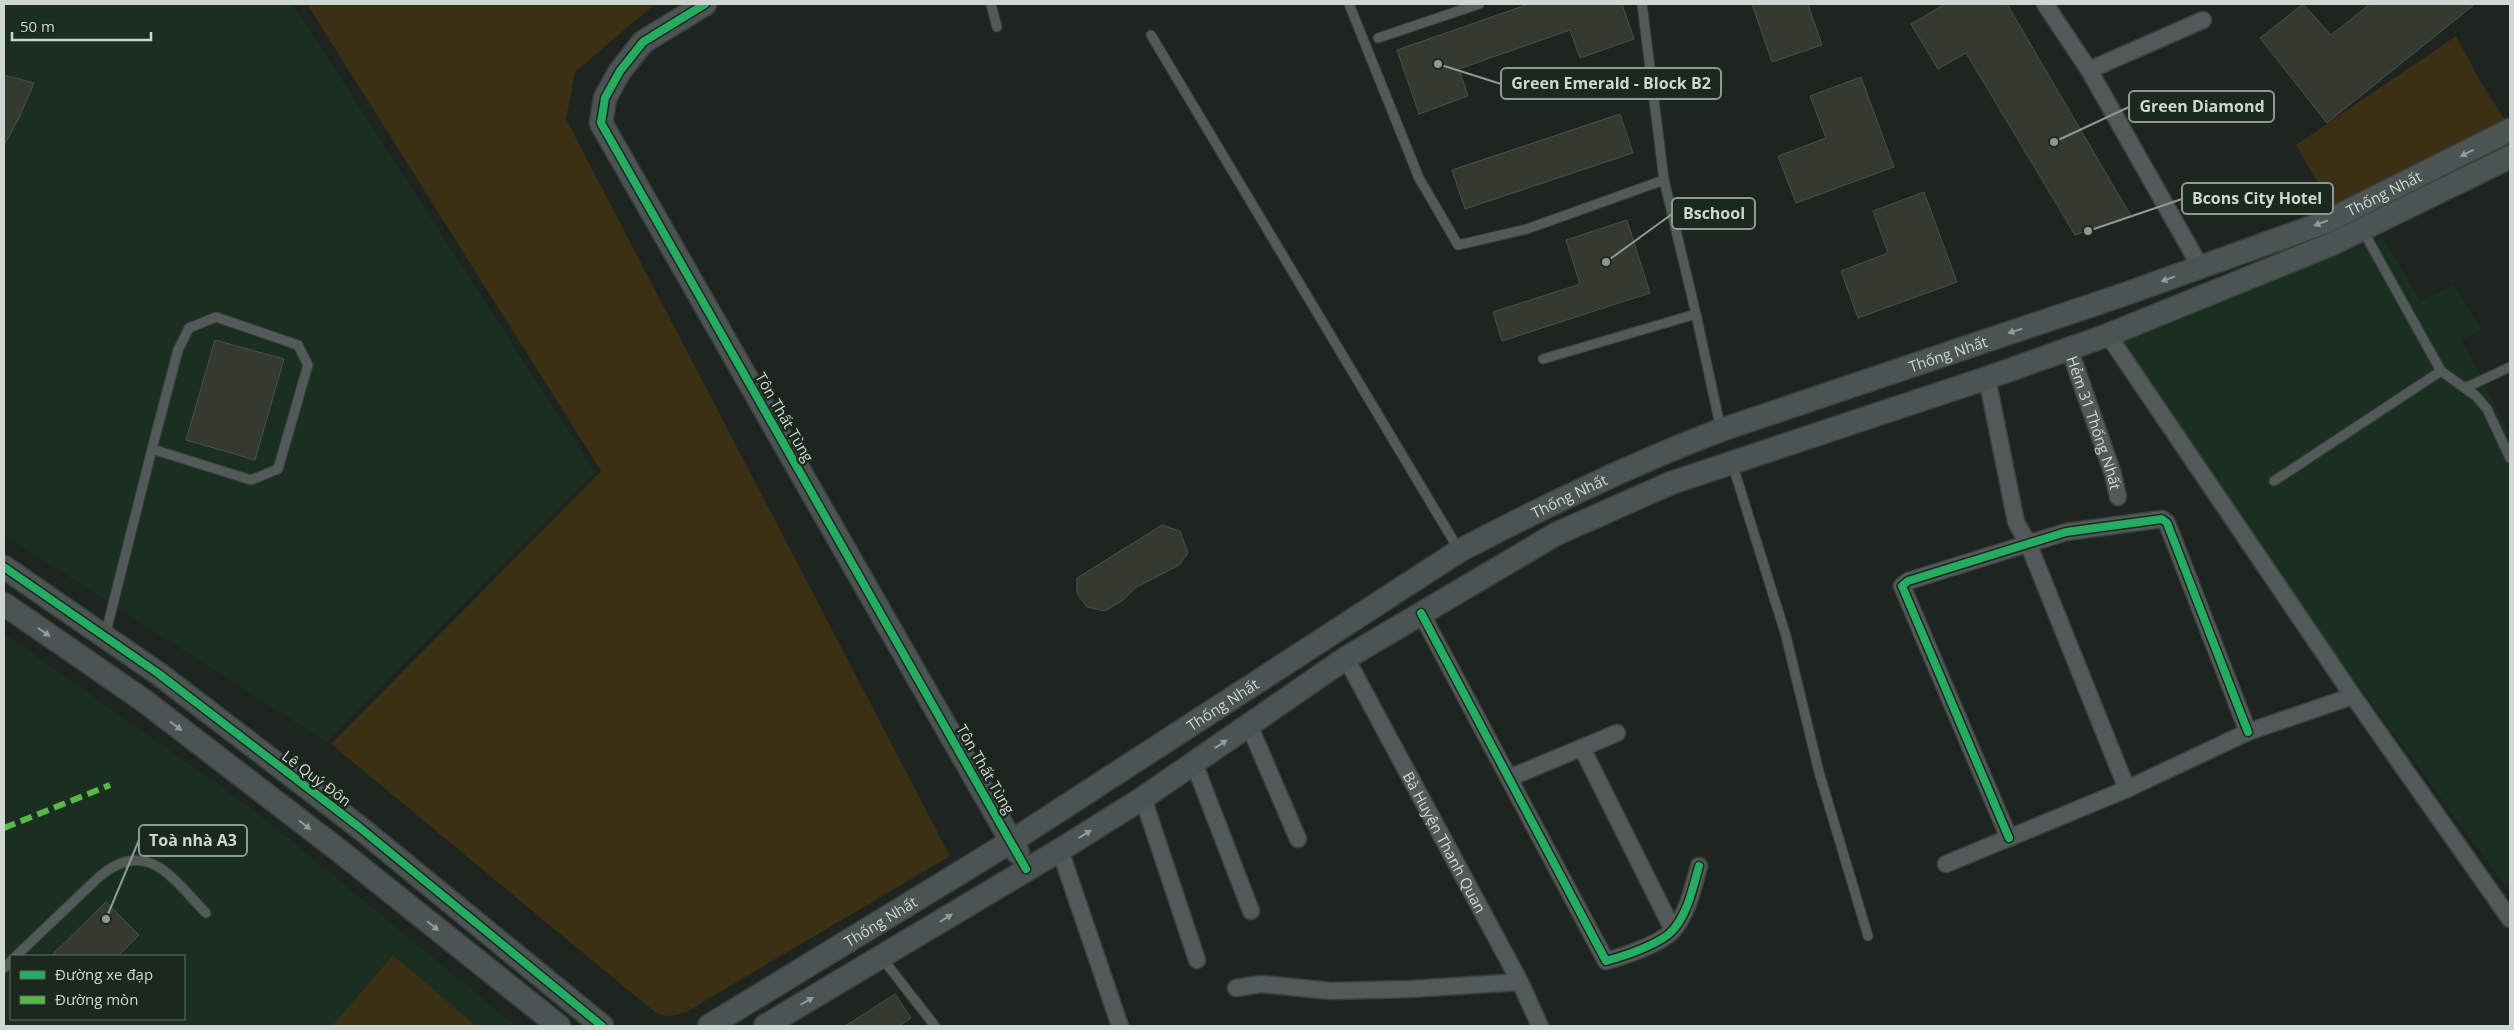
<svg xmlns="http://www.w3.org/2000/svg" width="2514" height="1030" font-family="'Open Sans',sans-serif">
<rect width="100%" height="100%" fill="#1e241f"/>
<g fill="#1b2e22" fill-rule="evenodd">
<polygon points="4,4 293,4 595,472 326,742 4,535"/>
<polygon points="2383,237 2421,302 2454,284 2481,330 2462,340 2510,434 2510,892 2221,498 2122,342"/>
<path d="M4,633L255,811L516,1026H4ZM11,956H184V1019H11Z"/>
</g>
<g fill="#3b2f14">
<path d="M307,4H655L575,72L566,119L950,856L686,1012C662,1021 658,1014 640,1000L331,744L601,471Z"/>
<polygon points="2456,36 2479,79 2510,128 2337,216 2296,145"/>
<polygon points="393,955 476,1026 332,1026"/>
</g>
<g fill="#353a30" stroke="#4b4f49">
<polygon points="1529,4 1622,4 1634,39 1580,58 1570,30 1459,69 1468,96 1419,114 1397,50"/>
<polygon points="1752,4 1808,4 1822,45 1772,62"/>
<polygon points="1945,4 2007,4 2131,216 2075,235 1966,53 1938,69 1911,24"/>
<polygon points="2303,4 2331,35 2370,4 2475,4 2327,123 2260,38"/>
<polygon points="4,75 34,83 19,118 4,145"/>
<polygon points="1861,77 1894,167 1796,203 1778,156 1826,138 1810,96"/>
<polygon points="1620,114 1633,153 1465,209 1452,170"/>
<polygon points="1924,192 1957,282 1858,318 1841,271 1888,253 1873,211"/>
<polygon points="1627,220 1650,293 1502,341 1493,312 1580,284 1566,240"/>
<polygon points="215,340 284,359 255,460 186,440"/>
<polygon points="1162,525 1180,531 1188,553 1179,565 1135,588 1122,601 1105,611 1087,607 1077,593 1077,578"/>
<polygon points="106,902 139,935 118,956 51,956"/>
<polygon points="895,994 911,1018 899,1026 845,1026"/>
</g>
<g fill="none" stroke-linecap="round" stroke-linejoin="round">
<defs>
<g id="lane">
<polyline points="991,4 997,27"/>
<polyline points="1349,4 1419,178 1458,245 1527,229 1664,180 1696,314 1543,359"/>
<polyline points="1642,4 1664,180"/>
<polyline points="1151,35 1459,550"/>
<polyline points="1378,38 1479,4"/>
<polyline points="1696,314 1721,430"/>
<polyline points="2441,371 2476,396 2487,409 2510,458"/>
<polyline points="2465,388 2510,367"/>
<polyline points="1732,463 1786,636 1819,772 1868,936"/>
<polyline points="2274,481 2441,371 2362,229"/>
<polyline points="105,636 152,449 251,480 278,469 308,365 298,345 216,317 189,328 178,350 152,449"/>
<path d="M16,956L99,877C147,836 173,879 206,913"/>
<polyline points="882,958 935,1026"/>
<polyline points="4,968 11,961"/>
</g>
<g id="street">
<polyline points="2045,4 2089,70 2201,268"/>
<polyline points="2089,70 2203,20"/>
<polyline points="2108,335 2353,696 2510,919"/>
<path id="s1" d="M2069,348L2113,474L2118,497"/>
<polyline points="1987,378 2016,522 2028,543 2127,789"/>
<path d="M1421,613L1606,961C1624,956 1661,944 1673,930C1688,913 1693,887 1699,866"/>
<path id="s2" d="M1346,658L1520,982L1540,1026"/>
<polyline points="1249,725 1298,839"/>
<polyline points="1582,748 1673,930"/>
<polyline points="1194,763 1251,911"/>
<polyline points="1509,778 1617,733"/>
<polyline points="1143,798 1197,960"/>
<polyline points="2009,838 1902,586 1908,581 2066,532 2162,519 2167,523 2248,732"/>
<polyline points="1060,850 1120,1026"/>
<polyline points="1946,864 2127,789 2248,732 2353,696"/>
<polyline points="1236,988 1261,984 1331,991 1411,989 1520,982"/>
</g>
<g id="secondary">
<polyline points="705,4 643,42 620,71 605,98 601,123 1018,853"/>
<polyline points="4,567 159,674 359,827 602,1026"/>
<polyline points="4,604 143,700 341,852 559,1026"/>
<path id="s3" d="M709,1026L1012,841L1459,551C1545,506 1631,464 1721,430L2128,293L2326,222L2510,130"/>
<polyline points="765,1026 1060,850 1143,798 1346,658 1556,534 1671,483 1987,378 2108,335 2332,244 2510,157"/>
</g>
</defs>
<use href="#lane" stroke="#3b403c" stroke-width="11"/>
<use href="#street" stroke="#3b403c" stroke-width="19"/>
<use href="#secondary" stroke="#3b403c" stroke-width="25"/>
<use href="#lane" stroke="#515a58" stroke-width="9"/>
<use href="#street" stroke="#515a58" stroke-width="16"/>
<use href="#secondary" stroke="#4a5453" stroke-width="22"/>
<polyline stroke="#58b947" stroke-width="6" stroke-dasharray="12 6" stroke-linecap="butt" points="4,828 110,785"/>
<defs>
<g id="cycleway">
<polyline points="705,4 643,42 620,71 605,98 601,123 1026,869"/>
<polyline points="4,567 159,674 359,827 602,1026"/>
<path d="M1421,613L1606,961C1624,956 1661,944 1673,930C1688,913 1693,887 1699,866"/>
<polyline points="2009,838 1902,586 1908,581 2066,532 2162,519 2167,523 2248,732"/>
</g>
</defs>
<use href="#cycleway" stroke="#1a281e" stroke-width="11"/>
<use href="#cycleway" stroke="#26ab63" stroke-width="8"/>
</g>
<defs><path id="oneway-solid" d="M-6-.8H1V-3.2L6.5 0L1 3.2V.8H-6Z" transform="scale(1.25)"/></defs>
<g fill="#939c98">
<use href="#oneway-solid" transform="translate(2467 153) rotate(153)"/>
<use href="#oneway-solid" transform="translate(2321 223) rotate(159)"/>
<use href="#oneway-solid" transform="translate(2168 279) rotate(160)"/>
<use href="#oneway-solid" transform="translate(2015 331) rotate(162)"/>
<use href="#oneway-solid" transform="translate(44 632) rotate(35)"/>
<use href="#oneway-solid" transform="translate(176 726) rotate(37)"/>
<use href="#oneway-solid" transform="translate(1221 744) rotate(-34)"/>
<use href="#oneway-solid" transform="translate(305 825) rotate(37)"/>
<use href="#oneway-solid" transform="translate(1085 834) rotate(-32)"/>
<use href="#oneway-solid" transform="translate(946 918) rotate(-32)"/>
<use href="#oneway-solid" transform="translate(433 926) rotate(39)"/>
<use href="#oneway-solid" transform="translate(807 1001) rotate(-30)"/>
</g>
<g text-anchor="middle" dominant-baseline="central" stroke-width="5" stroke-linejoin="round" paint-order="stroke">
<g font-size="15" fill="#ced7d1" stroke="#1a281e">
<text stroke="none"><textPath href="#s3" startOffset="1881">Thống Nhất</textPath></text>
<text stroke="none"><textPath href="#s3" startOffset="1416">Thống Nhất</textPath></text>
<text transform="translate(785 417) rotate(60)">Tôn Thất Tùng</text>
<text stroke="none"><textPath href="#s1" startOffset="79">Hẻm 31 Thống Nhất</textPath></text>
<text stroke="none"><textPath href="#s3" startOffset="1011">Thống Nhất</textPath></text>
<text stroke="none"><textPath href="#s3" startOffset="606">Thống Nhất</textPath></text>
<text transform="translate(986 769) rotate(60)">Tôn Thất Tùng</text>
<text transform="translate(317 778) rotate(37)">Lê Quý Đôn</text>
<text stroke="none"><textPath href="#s2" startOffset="209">Bà Huyện Thanh Quan</textPath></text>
<text stroke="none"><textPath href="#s3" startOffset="201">Thống Nhất</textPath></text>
</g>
</g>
<path fill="none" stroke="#909893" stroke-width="2" d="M1438 64L1501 84M2054 142L2129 107M2088 231L2182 199M1606 262L1672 214M106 919L139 840"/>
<g fill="#909893" stroke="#1a281e" stroke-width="2">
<circle cx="1438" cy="64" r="5"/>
<circle cx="2054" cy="142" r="5"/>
<circle cx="2088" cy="231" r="5"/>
<circle cx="1606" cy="262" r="5"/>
<circle cx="106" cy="919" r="5"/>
</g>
<g fill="#1a281e" stroke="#909893" stroke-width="2">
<rect x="1501" y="68" width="220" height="31" rx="5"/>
<rect x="2129" y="91" width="145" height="31" rx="5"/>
<rect x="2182" y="183" width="151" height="31" rx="5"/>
<rect x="1672" y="198" width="83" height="31" rx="5"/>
<rect x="139" y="825" width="108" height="31" rx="5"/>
</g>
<g font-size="16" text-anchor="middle" font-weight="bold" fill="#ced7d1">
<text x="1611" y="89">Green Emerald - Block B2</text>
<text x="2202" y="112">Green Diamond</text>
<text x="2257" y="204">Bcons City Hotel</text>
<text x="1714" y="219">Bschool</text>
<text x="193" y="846">Toà nhà A3</text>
</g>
<rect width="2514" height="1030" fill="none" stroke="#ced7d1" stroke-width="10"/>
<rect x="10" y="955" width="175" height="65" fill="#1a281e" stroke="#626e66"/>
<rect x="20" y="971" width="25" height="8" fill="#26ab63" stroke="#626e66"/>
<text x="55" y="980" font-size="15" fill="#ced7d1">Đường xe đạp</text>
<rect x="20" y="996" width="25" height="8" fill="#58b947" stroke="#626e66"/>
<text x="55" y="1005" font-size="15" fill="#ced7d1">Đường mòn</text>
<path d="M12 32v8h139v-8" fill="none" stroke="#ced7d1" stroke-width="2.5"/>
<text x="20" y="32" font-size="15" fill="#ced7d1" stroke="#1a281e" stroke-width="4" paint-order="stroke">50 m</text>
</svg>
